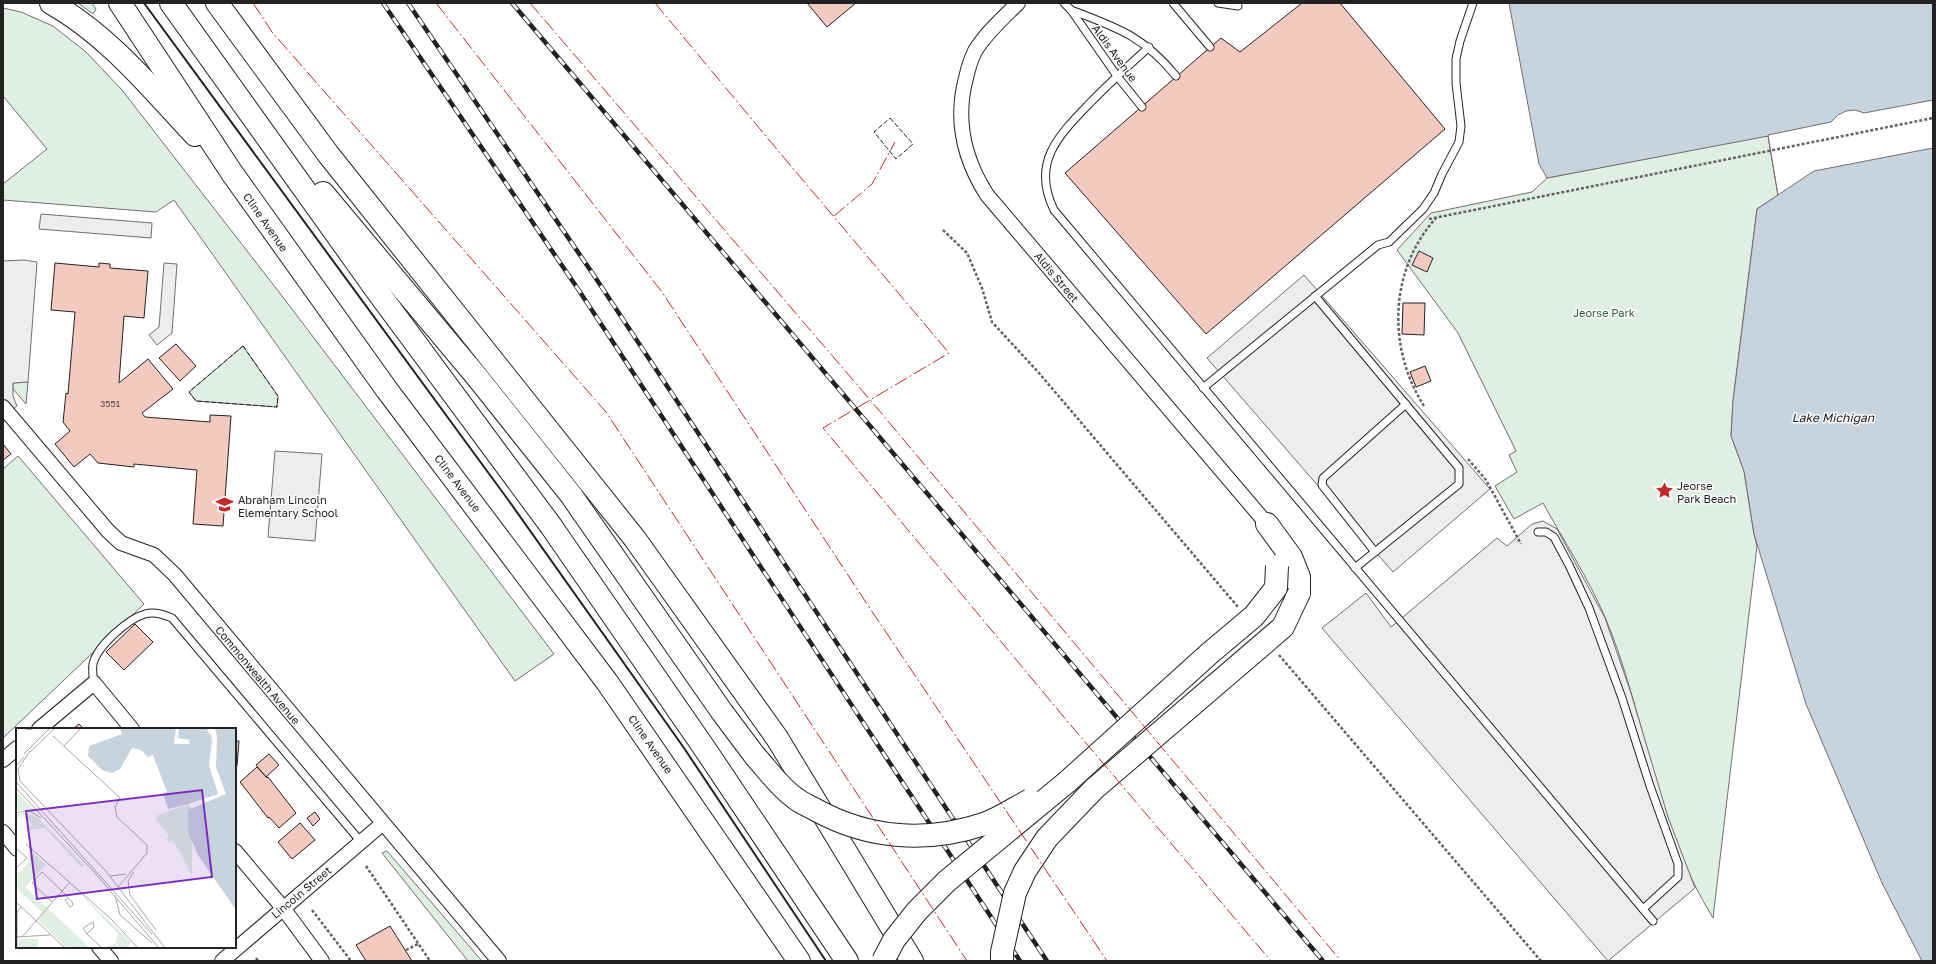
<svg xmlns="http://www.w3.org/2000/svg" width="1936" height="964" font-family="'Golos Text',sans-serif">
<rect width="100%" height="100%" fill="#fff"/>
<g fill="#e0efe3" stroke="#6f6f6f">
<polygon points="78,3 92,3 96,9 93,14"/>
<polygon points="3,8 21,12 53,26 86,52 122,90 279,292 554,654 515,681 174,200 156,212 3,200 3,184 47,149 3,96"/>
<path d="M1768,135L1778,195L1757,209L1733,401L1731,436L1744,471L1754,534L1757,546L1713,918C1656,827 1646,715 1605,617C1588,578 1564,541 1543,503L1514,519L1495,486L1517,472L1509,455L1516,451L1458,333L1397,250L1431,213L1532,192L1547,178Z"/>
<polygon points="243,346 278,396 277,407 196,401 189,392"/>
<polygon points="28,382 26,404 13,389 13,383"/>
<polygon points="18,456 144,604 3,738 3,469"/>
<polygon points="387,851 482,961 468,961 382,853"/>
</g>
<g fill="#ededed" stroke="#6f6f6f">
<polygon points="41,214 152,223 151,238 39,229"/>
<polygon points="24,260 37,262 28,382 13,383 13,396 17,406 3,418 3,261"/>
<polygon points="164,263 177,264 172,333 157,345 149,335 159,327"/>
<polygon points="1304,275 1490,489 1393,572 1207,358"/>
<polygon points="275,451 322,454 315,541 268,537"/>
<polygon points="1543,521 1557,529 1605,618 1630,690 1668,817 1695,888 1608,961 1322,628 1366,593 1391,627 1497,538 1507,546 1532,524"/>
</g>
<polygon fill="#c7d3dd" stroke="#6f6f6f" points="1509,3 1933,3 1933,961 1922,961 1882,883 1806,704 1754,534 1744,471 1731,436 1733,401 1757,209 1778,195 1768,136 1547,178 1539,164"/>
<polygon fill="#fff" stroke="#6f6f6f" points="1933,100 1933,148 1814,171 1778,195 1768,135 1831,122 1838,115 1846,111 1855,110 1864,113"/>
<g fill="#f3c9c0" stroke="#222">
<polygon points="807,3 856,3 827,27"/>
<polygon points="1302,3 1340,3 1445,129 1206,334 1065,173 1221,38 1240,52"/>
<polygon points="1419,251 1433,258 1427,272 1412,265"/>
<polygon points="55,263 99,267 99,263 110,264 110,268 148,271 144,318 124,316 119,383 148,359 173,389 142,413 145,417 210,422 210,415 231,416 223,526 193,524 197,470 134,464 134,467 98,463 90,454 74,467 55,444 70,431 63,422 66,393 68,394 75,312 51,310"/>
<polygon points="1403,303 1425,303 1424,335 1402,334"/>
<polygon points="176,344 196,366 180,381 159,358"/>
<polygon points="1425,366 1431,381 1416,387 1410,372"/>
<polygon points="3,444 11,454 3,460"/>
<polygon points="135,624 153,642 124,670 106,652"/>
<polygon points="79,724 84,729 73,729"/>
<polygon points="235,741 239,741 237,766 235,766"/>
<polygon points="269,754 279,765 266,777 256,765"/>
<polygon points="257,767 267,778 268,777 296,813 279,828 269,817 268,818 240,782"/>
<polygon points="315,812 320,819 313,826 307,818"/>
<polygon points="300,823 315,840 292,859 278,842"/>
<polygon points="390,926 412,961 366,961 356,945"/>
</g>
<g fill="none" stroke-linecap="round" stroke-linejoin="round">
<defs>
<g id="service">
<polyline points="1064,3 1071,10 1117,76 1142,107"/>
<polyline points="1173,3 1210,47"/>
<polyline points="1218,3 1238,6"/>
<path d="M1071,10C1118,28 1143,36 1176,76"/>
<path d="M1149,47C1128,66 1108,84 1089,104C1058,136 1031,163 1054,210L1653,921"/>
<polyline points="1315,296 1459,468 1459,484 1355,568"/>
<polyline points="1203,388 1378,245 1389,242 1423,209 1434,193 1442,174 1459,142 1461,126 1456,83 1456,59 1460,41 1473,3"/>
<polyline points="1538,532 1546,532 1554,537 1569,565 1589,608 1622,698 1650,786 1678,864 1678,877 1643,909"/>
<polyline points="1375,552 1322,485 1323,478 1406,404"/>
<path d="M94,683C93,677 92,670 93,664C97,646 128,619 145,614C154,611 163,614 172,618L361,842"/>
</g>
<g id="minor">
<path d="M1018,3C1003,18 986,33 975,51C971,59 968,69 966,78C955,119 964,159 987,195L1267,524"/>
<polyline points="3,407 108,531 121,543 154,555 175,575 499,961"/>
<polyline points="39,729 94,683 132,729"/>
<polyline points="3,760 17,748"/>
<polyline points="3,832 17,849"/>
<polyline points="235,851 283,908 322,961"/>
<polyline points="99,947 111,961"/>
<polyline points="222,961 382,824"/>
</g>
<g id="motorway">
<path d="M51,3C108,35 151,88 195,135"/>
<polyline points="120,3 232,173 387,390 607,682 799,961"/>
<polyline points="171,3 377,291 551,526 707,752 847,961"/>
<polyline points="217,3 328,154 635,539 777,738 912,961"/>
<polyline points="323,193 477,377 571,495 722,712 755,756"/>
<polyline points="1267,524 1291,557 1299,577 1299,593"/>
</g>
</defs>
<use href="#service" stroke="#222" stroke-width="9"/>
<use href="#minor" stroke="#222" stroke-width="16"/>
<use href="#motorway" stroke="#222" stroke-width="24"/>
<g stroke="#646464" stroke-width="2.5" stroke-dasharray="3 2" stroke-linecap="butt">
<polyline points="1429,219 1933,118"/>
<polyline points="943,230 967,253 982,288 992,322 1039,373 1238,607"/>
<path d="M1424,406C1387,348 1389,270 1436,218"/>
<polyline points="1468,459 1486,480 1521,544"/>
<polyline points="1279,655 1541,961"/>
<polyline points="366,866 430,961"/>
<polyline points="312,910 351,961"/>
<polyline points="406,950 418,944"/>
<polyline points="256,958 258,961"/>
</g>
<use href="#service" stroke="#fff" stroke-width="7"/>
<use href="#minor" stroke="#fff" stroke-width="14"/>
<use href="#motorway" stroke="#fff" stroke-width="22"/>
<defs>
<g id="rail">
<polyline points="383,3 578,289 1020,961"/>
<polyline points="408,3 595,277 1047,961"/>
<polyline points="512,3 1323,961"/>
</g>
</defs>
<use href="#rail" stroke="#222" stroke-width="4.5"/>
<use href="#rail" stroke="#fff" stroke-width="3" stroke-dasharray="9" stroke-linecap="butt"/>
<defs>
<g id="motorway-bridge">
<path d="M755,756C768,770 779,787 795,798C801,803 809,806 816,810C869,839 927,843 984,824C1000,818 1015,808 1030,800"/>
<polyline points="883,961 894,940 917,911 947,881 1067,782 1210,653 1254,616 1276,588 1277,566"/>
<polyline points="1002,961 1002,952 1015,893 1025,871 1047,838 1094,789 1283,627 1299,593"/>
</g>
</defs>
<use href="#motorway-bridge" stroke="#222" stroke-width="24" stroke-linecap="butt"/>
<use href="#motorway-bridge" stroke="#fff" stroke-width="22"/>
<g stroke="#222" stroke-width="1" stroke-dasharray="5 2" stroke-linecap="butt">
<polygon points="890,118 913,144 896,159 874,132"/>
<polygon points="243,346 278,396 277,407 196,401 189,392"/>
</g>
<polyline stroke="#222" stroke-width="2" points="144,3 509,501 684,748 826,961"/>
<g stroke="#c62828" stroke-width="1" stroke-dasharray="14 3 2 3" stroke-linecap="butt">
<polyline points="253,3 272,32 606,412 967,961"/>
<polyline points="436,3 662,292 869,607 1107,961"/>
<polyline points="530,3 877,408 1341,961"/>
<polyline points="655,3 785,159 949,353 823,428 1068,722 1271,961"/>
<polyline points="834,216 872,184 895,142"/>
</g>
</g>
<defs>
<symbol id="sight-bare" viewBox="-9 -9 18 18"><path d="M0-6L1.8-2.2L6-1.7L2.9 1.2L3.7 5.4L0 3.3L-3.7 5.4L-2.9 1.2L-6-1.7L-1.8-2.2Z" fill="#c62828" stroke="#fff" stroke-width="2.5" paint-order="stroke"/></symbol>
<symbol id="school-bare" viewBox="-9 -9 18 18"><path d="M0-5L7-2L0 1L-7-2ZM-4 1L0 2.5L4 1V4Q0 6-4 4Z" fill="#c62828" stroke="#fff" stroke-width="2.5" paint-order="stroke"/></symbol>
</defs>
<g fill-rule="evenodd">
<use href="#sight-bare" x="1652" y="478" width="25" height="25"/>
<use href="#school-bare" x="212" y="492" width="25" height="25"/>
</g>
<g text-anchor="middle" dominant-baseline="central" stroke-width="3" stroke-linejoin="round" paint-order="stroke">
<g font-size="9" fill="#564c4a">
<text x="110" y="403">3551</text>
</g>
<g font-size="11" fill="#222" stroke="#fff">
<text transform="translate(1115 53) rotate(54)">Aldis Avenue</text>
<text transform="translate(266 222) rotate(55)">Cline Avenue</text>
<text transform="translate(1057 277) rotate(50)">Aldis Street</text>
<text transform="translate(458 483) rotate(53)">Cline Avenue</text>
<text transform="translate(258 675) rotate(50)">Commonwealth Avenue</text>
<text transform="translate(651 744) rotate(55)">Cline Avenue</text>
<text transform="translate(301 892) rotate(-40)">Lincoln Street</text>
</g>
<g font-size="11" fill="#2f5e38" stroke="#fff">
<text x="1604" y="312">Jeorse Park</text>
</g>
<g font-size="11" fill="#222" stroke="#fff" text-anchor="start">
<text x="1677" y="485">Jeorse<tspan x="1677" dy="13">Park Beach</tspan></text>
<text x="238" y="499">Abraham Lincoln<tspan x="238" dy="13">Elementary School</tspan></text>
</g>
<g font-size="12" font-style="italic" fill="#222" stroke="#fff">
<text x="1833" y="417">Lake Michigan</text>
</g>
</g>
<g transform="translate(16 728)">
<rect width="220" height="220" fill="#fff"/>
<path d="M0,63L19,83V84L11,81L0,83ZM172,76V104L176,113V148L163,122L156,112L153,114L151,111L153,107L140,91L142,87ZM9,84L22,90L68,137L65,139L29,100L11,102L16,96L6,87L0,90V87ZM17,125L30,137L9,159L74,220H51L22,192L27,185L0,160V144L3,145L13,134L11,132ZM55,156L115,214L111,220H92L100,214L102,206ZM3,211H22V220H3Z" fill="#e0efe3"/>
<path d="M104,0H220V182L182,127L172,104V76L152,81L147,65L151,64L137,27L132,29L125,22L116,20L104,41L96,45L86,42L72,28L73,18L106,6Z" fill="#c7d3dd"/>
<path d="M160,0H163L162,10L173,12L174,16H158ZM193,0H199L201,8L200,39L210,66L174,81L172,76L202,66L193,38L196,13L195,7L191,3Z" fill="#fff"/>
<path fill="none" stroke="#a7a7a7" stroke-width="1" d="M7,0L13,2L19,0M37,8L104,70L99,79L101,89L131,117M48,18L65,0M14,23L2,41L4,53L89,142L149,220M14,24L39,0M8,26L34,0M0,38L8,29M0,54L136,206M0,60L79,145L143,220M0,85L12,82L25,90M10,116L94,190L122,220M0,120L11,130L0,140M118,144L112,153L114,167L140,202M94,148L110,146M102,159L131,125V117M99,167L104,187L136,215M0,174L49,220M36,174L16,155L26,144L47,164L56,174L57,177L54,179L49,172L52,170M71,206L78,199L77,194L67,200L71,206L86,220M1,209L34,207M6,209L54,154M1,220V184L5,179"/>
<path fill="#7b2cbf" fill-opacity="0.15" stroke="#7b2cbf" stroke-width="2" d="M186,62L196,149L21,171L10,83Z"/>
<rect width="220" height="220" fill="none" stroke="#222" stroke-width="2"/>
</g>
<rect width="1936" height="964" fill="none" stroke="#222222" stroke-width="8"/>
</svg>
